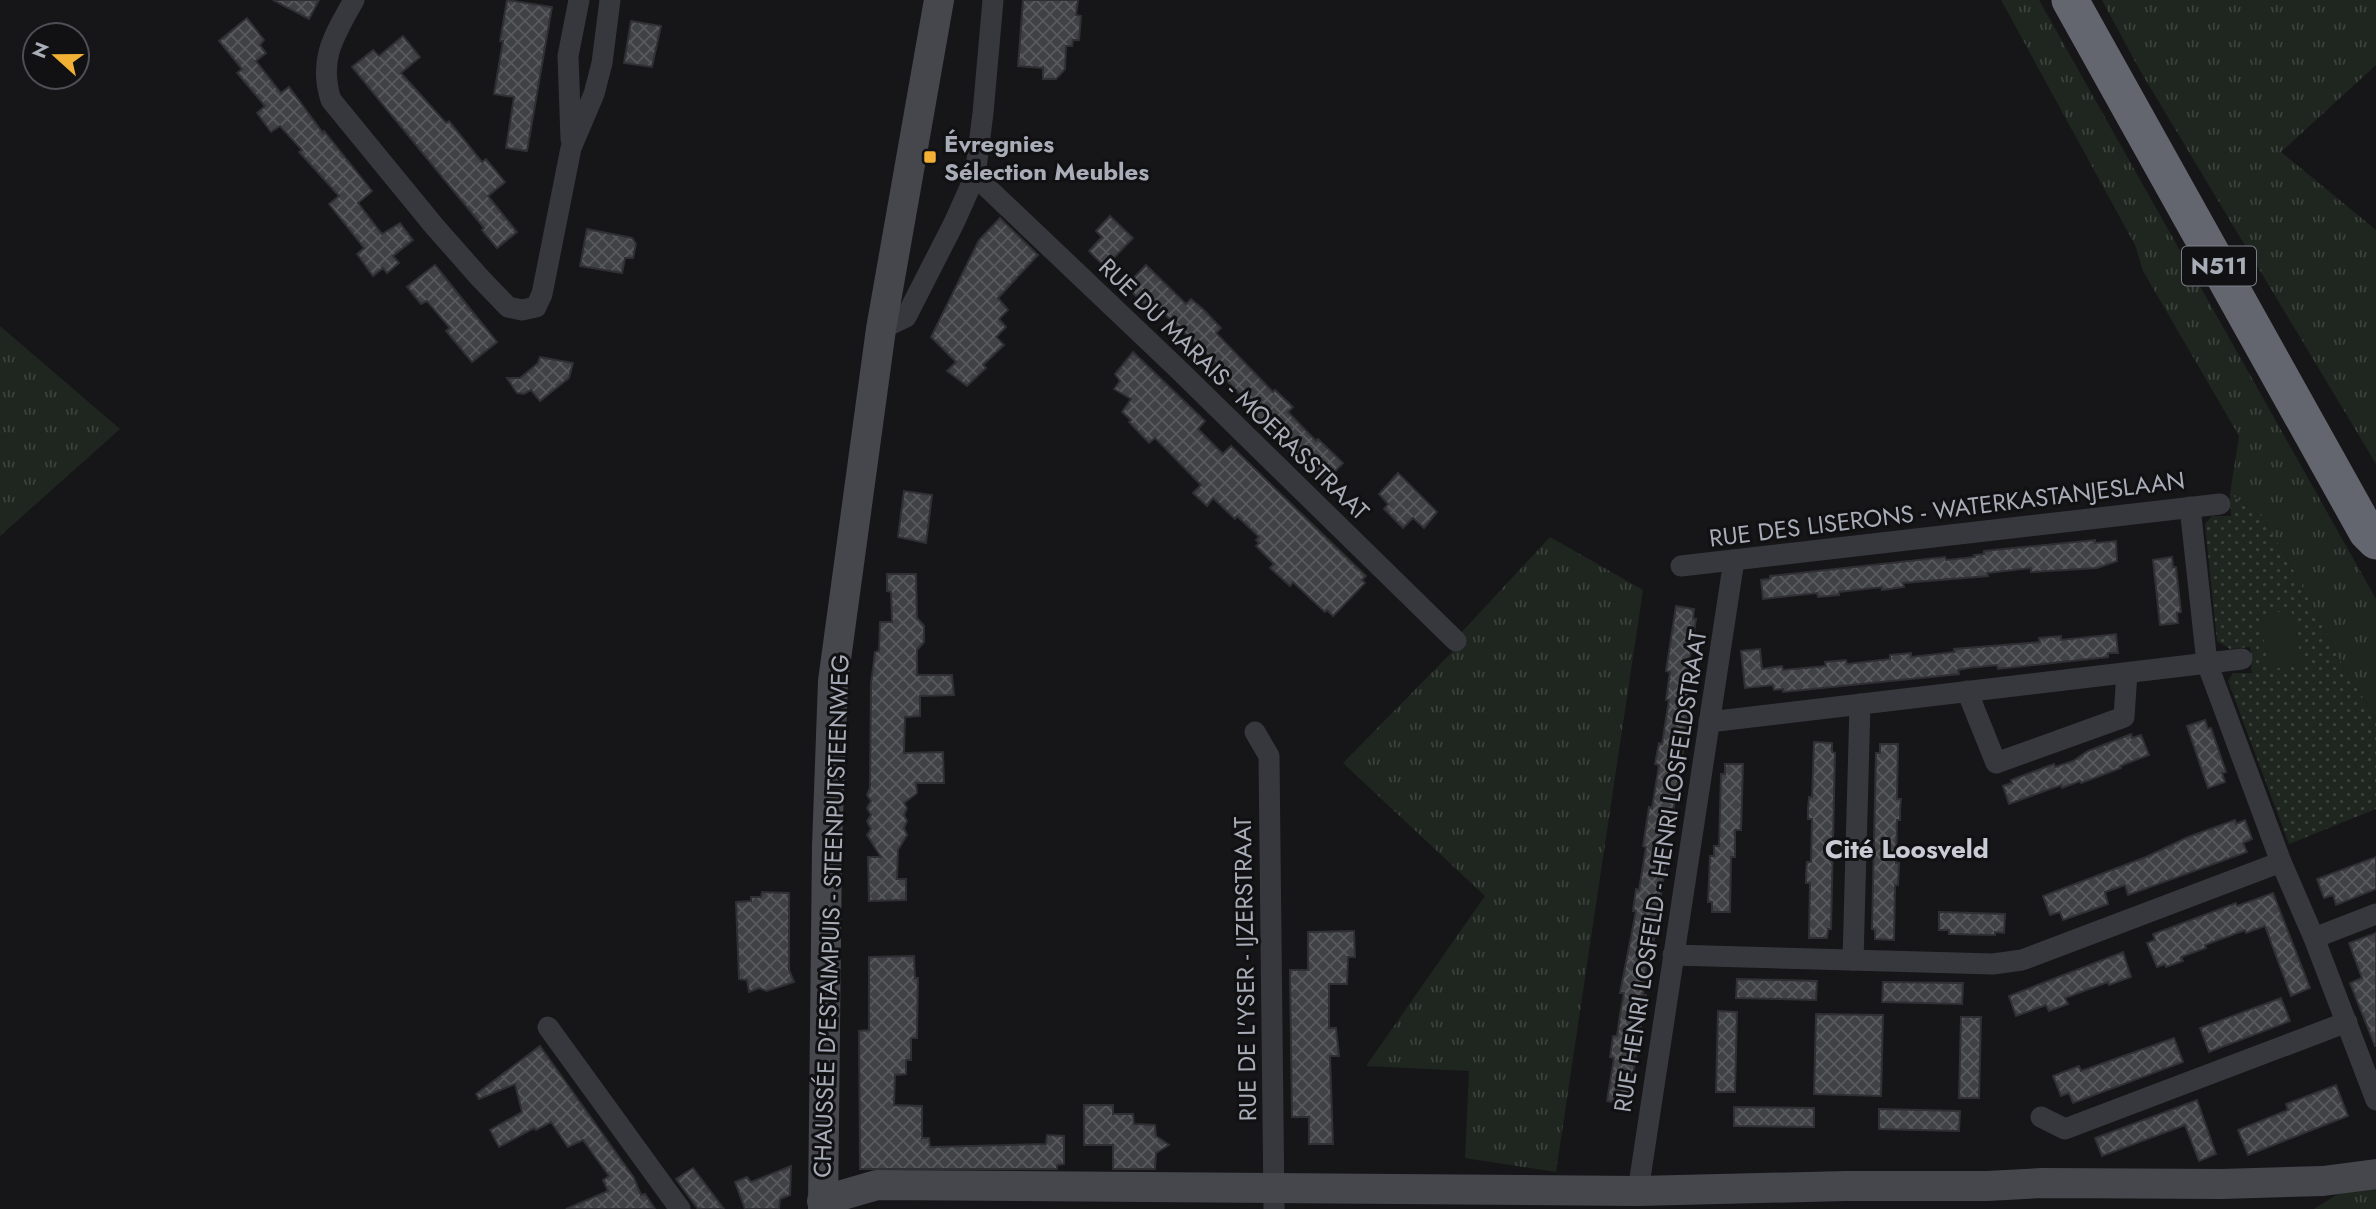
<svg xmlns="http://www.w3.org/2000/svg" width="2376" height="1209" font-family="Jost,sans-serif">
<defs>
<pattern id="grass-tufts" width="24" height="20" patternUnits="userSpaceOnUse" patternTransform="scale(1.75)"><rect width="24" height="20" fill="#1e261f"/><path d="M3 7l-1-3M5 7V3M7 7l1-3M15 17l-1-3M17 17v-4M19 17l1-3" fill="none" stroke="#3c433d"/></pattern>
<pattern id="park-dots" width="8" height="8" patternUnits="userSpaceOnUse" patternTransform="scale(1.75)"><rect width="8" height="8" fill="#1e261f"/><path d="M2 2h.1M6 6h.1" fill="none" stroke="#3c433d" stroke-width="1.8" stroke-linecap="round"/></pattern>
<pattern id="building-cross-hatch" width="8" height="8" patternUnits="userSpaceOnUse" patternTransform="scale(1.75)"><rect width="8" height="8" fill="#404145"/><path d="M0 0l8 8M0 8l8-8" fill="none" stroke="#595a5e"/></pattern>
</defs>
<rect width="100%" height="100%" fill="#161618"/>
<g fill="url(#grass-tufts)">
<polygon points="2001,0 2039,0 2376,599 2376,719 2341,662 2288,560 2261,516 2230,494 2239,436 2143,271 2135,245"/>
<polygon points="2102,0 2376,0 2376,65 2281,152 2376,230 2376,464 2138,67"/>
<polygon points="0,326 120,429 0,536"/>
<polygon points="1550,537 1643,590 1556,1172 1465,1158 1469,1071 1366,1066 1485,896 1343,763 1452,652 1460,634"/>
<polygon points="2376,1187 2376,1209 2314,1209 2338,1194"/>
</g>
<polygon fill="url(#park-dots)" points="2230,494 2261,516 2288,560 2341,662 2376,719 2376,809 2289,844 2228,681 2233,673 2252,673 2250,647 2230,649 2217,641 2205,524 2212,516 2231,516"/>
<polygon fill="#1e261f" points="2291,609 2302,663 2270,670 2259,616"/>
<g fill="url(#building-cross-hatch)" stroke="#303034" stroke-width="2">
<polygon points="273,0 319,0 309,19"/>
<polygon points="507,0 552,7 527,151 506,148 514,97 494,94 503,41 500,41"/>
<polygon points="1023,0 1078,0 1076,15 1081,16 1079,40 1073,40 1072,46 1066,46 1065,69 1056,79 1043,79 1043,68 1018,66"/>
<polygon points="247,18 264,40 260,45 266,53 256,61 281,93 289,87 323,133 324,131 372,191 358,203 382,234 400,223 413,240 393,256 399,263 387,273 383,268 373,276 357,254 364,248 329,204 339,196 299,152 302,150 280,126 271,132 257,113 265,106 237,73 242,69 219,41"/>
<polygon points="631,21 661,26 652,67 624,63"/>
<polygon points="403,36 420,57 401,73 446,123 449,121 482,162 486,159 505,182 488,196 517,232 497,248 482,230 484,228 352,67 373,50 379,56"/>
<polygon points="1110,216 1133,238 1105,267 1089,251 1102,237 1096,231"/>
<polygon points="1000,218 1038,255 998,298 1008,310 999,319 1006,327 996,337 1004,345 983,365 986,368 967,386 947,371 956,362 931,337 979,240"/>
<polygon points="587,229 632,238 636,244 633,258 625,258 622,273 580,266"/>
<polygon points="435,265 497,342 472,362 446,331 450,328 427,301 421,304 407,287"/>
<polygon points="1146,265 1186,304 1191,299 1204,310 1221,328 1216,333 1273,392 1275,390 1293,407 1288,412 1316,441 1318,439 1343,463 1324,483 1251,415 1255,410 1212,365 1215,362 1157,307 1152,312 1126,286"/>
<polygon points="1133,352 1205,421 1198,429 1223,454 1231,446 1366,576 1362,580 1365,583 1333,616 1327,610 1325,612 1293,582 1290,586 1270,568 1274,564 1256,546 1259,543 1256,540 1259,537 1237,516 1235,519 1213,498 1207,506 1193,493 1201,485 1155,438 1149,443 1129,422 1131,420 1122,412 1131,399 1114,389 1120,381 1115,374"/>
<polygon points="540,357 573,363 569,378 540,401 531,390 524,394 517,393 507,378 520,378 538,363"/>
<polygon points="1398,473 1437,512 1424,528 1413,518 1403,528 1384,509 1388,504 1379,494"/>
<polygon points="904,491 932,495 926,543 898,537"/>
<polygon points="2095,540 2095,543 2116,541 2117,561 2097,568 2031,572 2031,568 1987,573 1988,576 1903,583 1904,587 1882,590 1882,587 1839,592 1839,595 1818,597 1817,593 1763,599 1761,580 1770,579 1770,576 1945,557 1946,560 1975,557 1974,555 1984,554 1984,551"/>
<polygon points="2172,557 2173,567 2176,567 2181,612 2177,613 2178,623 2160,625 2153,560"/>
<polygon points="887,574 916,574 917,618 924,626 924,642 917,650 917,675 952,675 954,695 920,696 920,716 905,717 904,753 943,752 944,783 916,783 917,793 904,803 907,808 904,815 907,821 904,828 907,835 898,850 897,879 906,879 906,900 869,901 868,857 881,857 867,835 871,829 867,821 871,815 867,808 871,801 867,795 870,788 871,684 875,652 879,651 880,622 892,622 891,592 887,591"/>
<polygon points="1676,606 1694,609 1693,619 1696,619 1685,691 1689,692 1688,702 1691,702 1673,812 1671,812 1665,848 1668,849 1651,959 1647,958 1643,995 1646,995 1628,1105 1607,1101 1614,1058 1610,1057 1613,1036 1617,1036 1620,1015 1624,993 1620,993 1636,911 1633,911 1636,889 1639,890 1646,847 1643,846 1649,807 1652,808 1659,765 1655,764 1659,743 1662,744 1669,700 1666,700 1670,672 1666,671"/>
<polygon points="2116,634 2118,653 2108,653 2108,657 1998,669 1997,665 1968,668 1958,670 1959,674 1783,692 1783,689 1774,690 1773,685 1745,688 1741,651 1760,649 1762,669 1782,666 1783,670 1826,666 1825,662 1846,660 1847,664 1890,659 1890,655 1911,653 1911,657 1955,652 1954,649 2040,642 2039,638 2061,636 2061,640"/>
<polygon points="2205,720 2208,729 2211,728 2226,772 2222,773 2225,782 2208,788 2187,726"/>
<polygon points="2131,734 2132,738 2141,735 2149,755 2120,766 2121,768 2081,783 2080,781 2062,788 2061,785 2009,804 2003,786 2012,783 2011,780 2054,764 2055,767 2073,761 2088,751"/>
<polygon points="1814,742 1832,743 1832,752 1835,753 1831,929 1828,929 1827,938 1809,938 1810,883 1806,883 1806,873 1807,862 1811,862 1812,819 1808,819 1808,808 1809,797 1812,797"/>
<polygon points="1880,744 1898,744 1897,799 1901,799 1900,809 1900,820 1897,820 1896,863 1899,863 1898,885 1895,885 1894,940 1875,939 1875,930 1872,929 1876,753 1880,753"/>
<polygon points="1725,764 1743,764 1741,830 1735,830 1735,857 1731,857 1730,912 1712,912 1712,902 1708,902 1710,856 1714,856 1714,846 1719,846 1721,774 1725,774"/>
<polygon points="2235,820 2236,824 2245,820 2252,839 2243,843 2247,852 2128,895 2125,885 2105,892 2108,904 2063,920 2060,912 2050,915 2043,896 2146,857 2188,837"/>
<polygon points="2376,857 2376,889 2336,905 2333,895 2324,898 2317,879"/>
<polygon points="762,892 789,893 789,970 794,982 767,991 759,988 749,992 747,980 739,979 736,902 751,901 751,897 761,897"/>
<polygon points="2273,893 2310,988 2291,996 2265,926 2246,933 2245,930 2205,945 2206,948 2181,957 2183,961 2166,967 2165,964 2157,967 2147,943 2155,940 2153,934 2236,903 2237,906"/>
<polygon points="1939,912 2005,914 2004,933 1995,932 1995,935 1949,934 1949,930 1939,930"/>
<polygon points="1354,931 1355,957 1348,957 1347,984 1329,984 1329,1028 1336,1028 1339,1056 1330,1056 1333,1144 1309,1144 1309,1117 1292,1117 1290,970 1308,970 1308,932"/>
<polygon points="2376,933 2376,1046 2375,1046 2350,983 2362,978 2349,943"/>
<polygon points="2123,952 2131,977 2109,985 2108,982 2065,998 2068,1004 2049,1011 2046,1005 2016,1016 2009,996"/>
<polygon points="914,956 915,978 918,978 917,1038 911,1038 911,1060 906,1060 906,1074 895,1075 894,1105 922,1106 922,1138 929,1138 930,1147 1046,1144 1047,1135 1064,1136 1064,1164 1057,1165 1057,1169 860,1169 859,1031 869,1030 869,957"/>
<polygon points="1737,979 1817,981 1816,1000 1736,998"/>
<polygon points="1883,982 1963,983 1962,1004 1882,1002"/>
<polygon points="2281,998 2290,1021 2209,1052 2200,1028"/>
<polygon points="1718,1011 1737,1012 1735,1092 1716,1092"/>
<polygon points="1816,1014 1883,1015 1881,1096 1814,1094"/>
<polygon points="1961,1017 1981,1017 1979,1098 1959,1098"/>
<polygon points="2174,1038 2183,1062 2073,1103 2069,1093 2061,1096 2053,1076 2079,1066 2081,1071"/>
<polygon points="540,1046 634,1178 641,1195 645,1194 655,1209 566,1209 608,1191 603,1180 609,1176 583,1140 568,1147 551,1122 536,1130 534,1128 499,1147 490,1130 522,1112 515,1084 479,1099 476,1094"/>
<polygon points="2336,1085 2348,1116 2248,1155 2238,1130 2288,1110 2286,1104"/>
<polygon points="2197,1100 2216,1154 2199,1161 2185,1125 2102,1156 2095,1138"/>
<polygon points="1084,1105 1113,1105 1113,1114 1133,1114 1134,1124 1155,1125 1156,1136 1169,1145 1156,1153 1155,1169 1113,1169 1113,1145 1084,1145"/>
<polygon points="1734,1107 1814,1108 1814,1127 1734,1126"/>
<polygon points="1879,1109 1960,1111 1959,1131 1879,1129"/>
<polygon points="791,1166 790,1195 780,1199 779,1209 745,1209 735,1182 747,1177 751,1182"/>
<polygon points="693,1168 724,1209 698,1209 676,1179"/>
</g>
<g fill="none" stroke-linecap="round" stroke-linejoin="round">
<g stroke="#37383d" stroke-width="21">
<path d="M354,0C334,36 318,59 331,100L435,227L481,279L508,307L522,310L536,307L542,294L571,148L594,94L602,63L610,0"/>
<polyline points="571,139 568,56 579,0"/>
<polyline points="975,176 1178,369 1456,641"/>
<polyline points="881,329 906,317 954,223 975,176 983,113 993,0"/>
<polyline points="2190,507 2207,663 2281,862 2314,938 2376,1100"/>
<polyline points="1681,566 2220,504"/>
<polyline points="1967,691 1996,763 2124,717 2127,673"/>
<polyline points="1709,722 2242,659"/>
<polyline points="1255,732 1269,756 1274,1209"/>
<polyline points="2314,938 2376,914"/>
<polyline points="1673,955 1993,964 2022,960 2281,862"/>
<polyline points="1853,960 1860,704"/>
<polyline points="548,1027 680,1209"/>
<polyline points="2041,1117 2065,1129 2347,1022"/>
<polyline points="1638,1191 1734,560"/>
</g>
<g stroke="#45474d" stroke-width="30">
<polyline points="822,1201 877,1185 1638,1191 1846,1186 1987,1186 2042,1183 2222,1184 2323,1181 2376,1174"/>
<polyline points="823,1209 827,846 833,681 881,329 939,0"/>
</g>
<polyline stroke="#63666e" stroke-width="37" points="2070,0 2367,532 2376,541"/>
</g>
<rect fill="#f2b134" stroke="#111113" stroke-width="2.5" x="923" y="150" width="14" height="14" rx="3.5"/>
<g text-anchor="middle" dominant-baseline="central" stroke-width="6" stroke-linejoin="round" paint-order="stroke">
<rect fill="#111113" stroke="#7b7e86" stroke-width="2" x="2182" y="246.5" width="74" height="39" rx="5"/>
<g font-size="23" font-weight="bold" fill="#a8adb8">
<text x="2219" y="266">N511</text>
</g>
<g font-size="24" font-weight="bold" fill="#a8adb8" stroke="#111113" text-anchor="start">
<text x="944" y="143">Évregnies<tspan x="944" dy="28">Sélection Meubles</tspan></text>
</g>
<g font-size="24" fill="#a8adb8" stroke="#111113">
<text transform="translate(1234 389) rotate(44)">RUE DU MARAIS - MOERASSTRAAT</text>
<text transform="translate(1947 509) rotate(-7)">RUE DES LISERONS - WATERKASTANJESLAAN</text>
<text transform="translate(1660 871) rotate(-81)">RUE HENRI LOSFELD - HENRI LOSFELDSTRAAT</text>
<text transform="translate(831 916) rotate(-88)">CHAUSSÉE D'ESTAIMPUIS - STEENPUTSTEENWEG</text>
<text transform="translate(1245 969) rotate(-91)">RUE DE L'YSER - IJZERSTRAAT</text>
</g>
<g font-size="26" font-weight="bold" fill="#c9ccd4" stroke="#111113">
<text x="1907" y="849">Cité Loosveld</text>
</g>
</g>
<g transform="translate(56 56) rotate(291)"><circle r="33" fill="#111113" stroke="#4d4f55" stroke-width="2"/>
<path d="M0-5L12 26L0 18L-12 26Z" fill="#f2b134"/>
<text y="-10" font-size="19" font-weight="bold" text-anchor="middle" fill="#a8adb8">N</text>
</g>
</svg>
